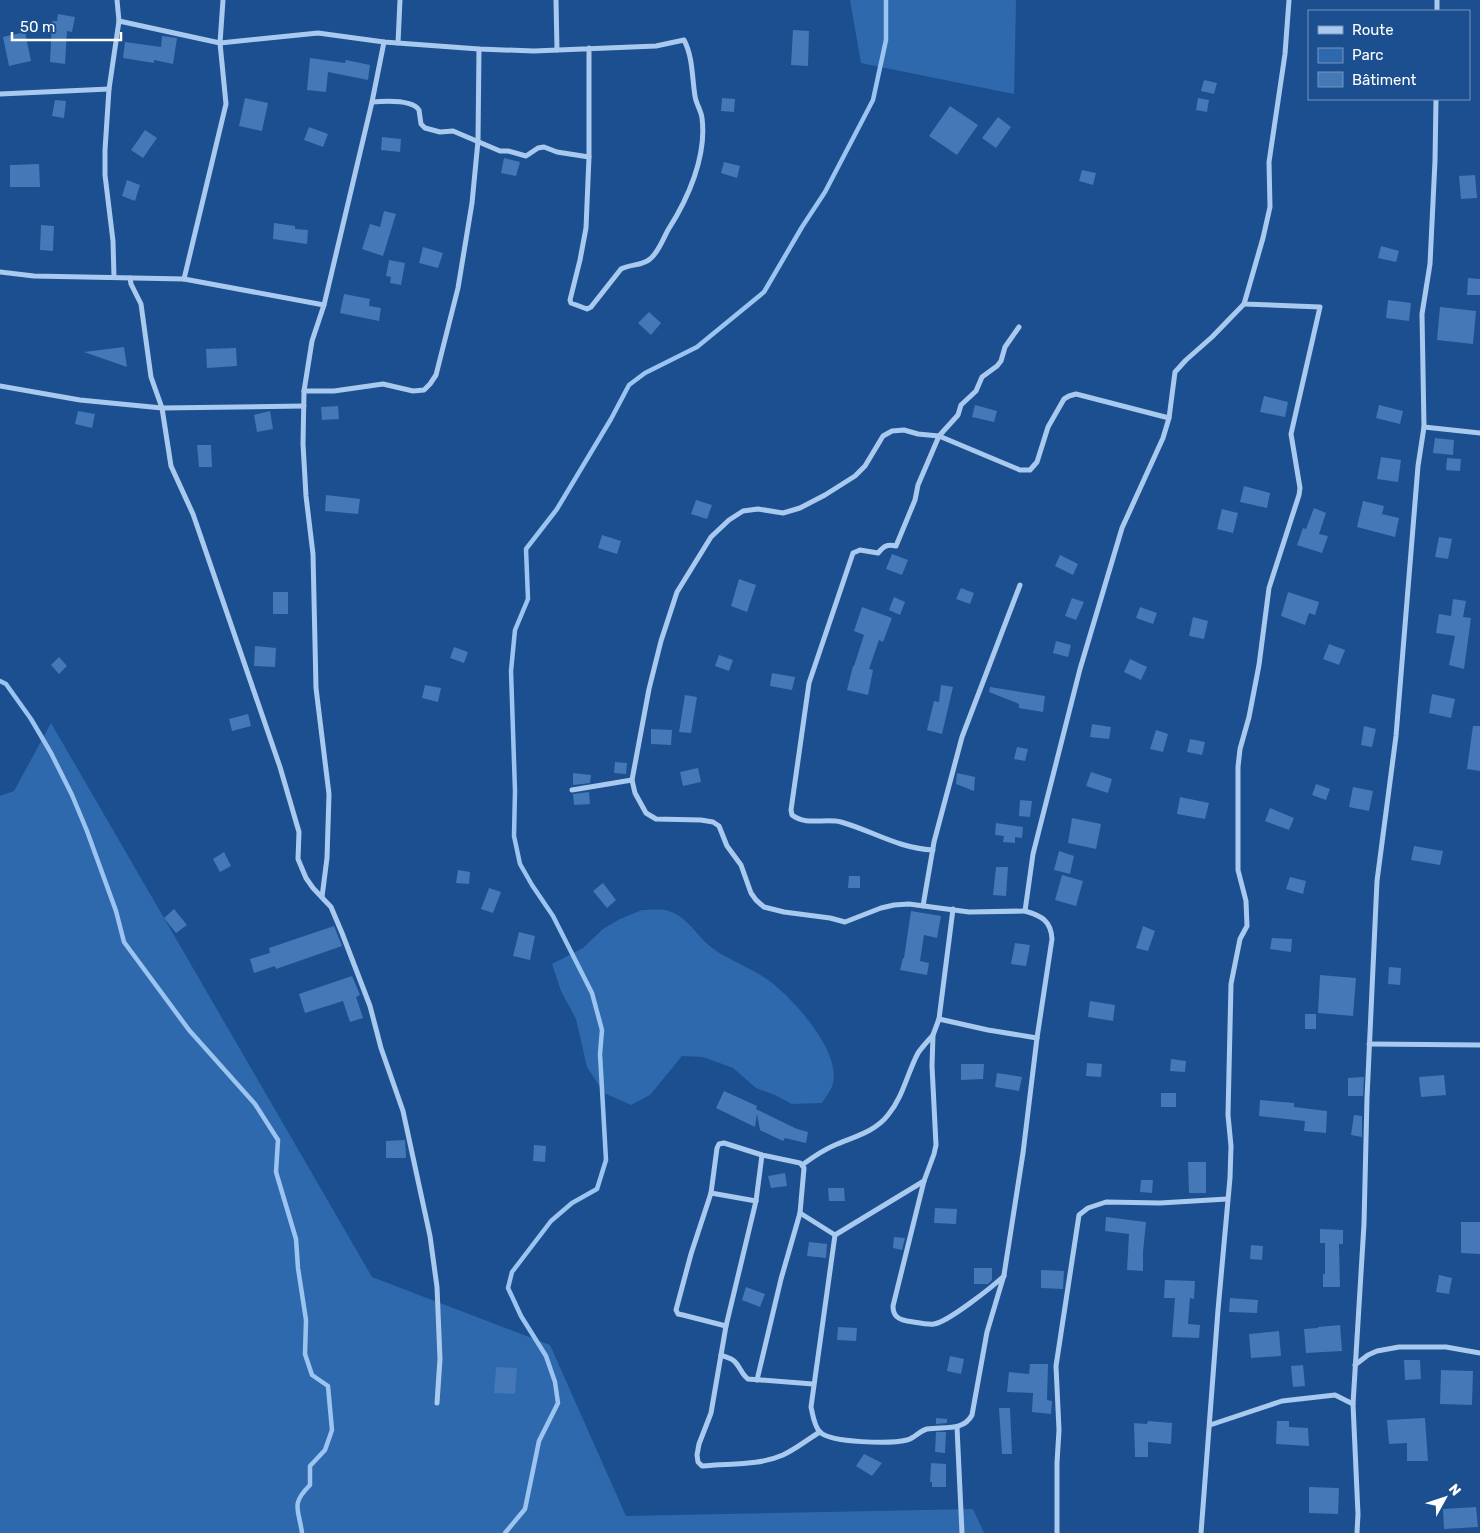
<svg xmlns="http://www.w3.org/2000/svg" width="1480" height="1533" font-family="Rubik,sans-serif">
<rect width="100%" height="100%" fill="#1b4f8f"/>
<g fill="#2e69ad">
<polygon points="850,0 1016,0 1014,94 861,63"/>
<polygon points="51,723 372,1277 550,1345 626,1516 973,1509 984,1533 0,1533 0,796 14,791"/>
<path d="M642,910C649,910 657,909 665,910C687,914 697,938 715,950C731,961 751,968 768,980C792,997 841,1051 833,1083C832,1090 825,1097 822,1103L792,1104L775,1095L756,1088L733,1068L703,1057L682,1056L650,1095L631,1105L604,1093L587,1067L576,1019L561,991L552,964L583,948L603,929L620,919Z"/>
</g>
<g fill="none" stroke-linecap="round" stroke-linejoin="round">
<g stroke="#9cc4f0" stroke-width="4.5">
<path d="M0,681L6,684L31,719L51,753L72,795L87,831L116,911L124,942L189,1030L255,1104L278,1140L276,1172L296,1239L298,1268L306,1320L305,1354L312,1375L328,1386L332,1430L325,1450L310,1466V1485C290,1505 299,1509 302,1533"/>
<polyline points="505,1533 525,1509 539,1441 558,1403 555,1382 546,1356 521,1316 508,1288 512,1272 551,1221 572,1203 597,1189 606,1160 600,1054 602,1030 592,993 553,916 532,885 520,864 514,836 515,791 511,671 515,630 528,599 526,549 557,509 611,419 629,385 645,373 697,347 764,292 802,227 825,192 873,100 886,40 886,0"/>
</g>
</g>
<g fill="#4478b7">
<polygon points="58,14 75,17 72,32 67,31 65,64 50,62 52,21 57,21"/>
<polygon points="793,30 809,31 808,66 791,65"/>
<polygon points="25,32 31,61 9,66 3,37"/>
<polygon points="162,36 177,38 173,64 154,60 154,63 123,58 125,42 161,47"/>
<polygon points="310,58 345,63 346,60 370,65 368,80 328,72 326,92 307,90"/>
<polygon points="1204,80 1217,83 1214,94 1201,91"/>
<polygon points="245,98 268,103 262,131 239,126"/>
<polygon points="722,98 735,99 734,112 721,111"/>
<polygon points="1198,98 1209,100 1207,112 1196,110"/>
<polygon points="55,100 66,101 64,118 52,116"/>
<polygon points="950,106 978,125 957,155 929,136"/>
<polygon points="998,117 1011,127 996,148 982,138"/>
<polygon points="309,127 328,134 323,147 304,140"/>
<polygon points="145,130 157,138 143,158 131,150"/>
<polygon points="382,137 401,139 400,152 381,150"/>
<polygon points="504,158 520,162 516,176 501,173"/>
<polygon points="724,162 740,166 737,178 721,173"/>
<polygon points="39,164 40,187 10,187 10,165"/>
<polygon points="1082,170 1096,173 1093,185 1079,181"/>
<polygon points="1475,175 1477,198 1461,199 1459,176"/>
<polygon points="127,180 140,185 135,201 122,196"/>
<polygon points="384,211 396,214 383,256 362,249 370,224 380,227"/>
<polygon points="274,223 295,226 295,229 308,230 307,244 273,239"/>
<polygon points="41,225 54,226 53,251 40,250"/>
<polygon points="1381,246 1399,251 1396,262 1378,258"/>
<polygon points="423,247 443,253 438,268 419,263"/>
<polygon points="389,260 405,263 401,285 390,283 391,277 386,276"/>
<polygon points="1468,278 1480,279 1480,295 1467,295"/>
<polygon points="344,294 370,299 369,306 381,308 379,321 340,313"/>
<polygon points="1388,300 1411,303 1409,321 1386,318"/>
<polygon points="1440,307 1476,311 1473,344 1437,340"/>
<polygon points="649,312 661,323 651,335 638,323"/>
<polygon points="124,347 127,367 84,352"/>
<polygon points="236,348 237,366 207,368 206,349"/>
<polygon points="1264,396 1288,402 1285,417 1260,412"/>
<polygon points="975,405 997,411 994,422 972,417"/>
<polygon points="1379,405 1403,411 1400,424 1376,418"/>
<polygon points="338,406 339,419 322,420 321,407"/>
<polygon points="78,411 95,414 92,428 75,424"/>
<polygon points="270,411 273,429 257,432 254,415"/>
<polygon points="1435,438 1454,440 1453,455 1433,453"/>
<polygon points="197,445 211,445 212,467 199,467"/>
<polygon points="1381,457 1401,460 1398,482 1377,479"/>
<polygon points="1447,458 1461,459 1460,471 1446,470"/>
<polygon points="1244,486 1270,493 1267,508 1240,502"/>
<polygon points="326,495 360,499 358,514 325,511"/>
<polygon points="696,500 712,505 707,519 691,514"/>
<polygon points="1363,501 1384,506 1382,514 1399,518 1395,537 1357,527"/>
<polygon points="1314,508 1326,513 1319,534 1328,536 1322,553 1297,545 1303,528 1306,529"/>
<polygon points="1222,509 1238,513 1233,533 1217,529"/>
<polygon points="602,535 621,541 617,554 598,548"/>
<polygon points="1439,537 1452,539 1448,559 1435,557"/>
<polygon points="892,554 908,560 902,575 886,569"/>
<polygon points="1060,555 1078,564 1073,575 1055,566"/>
<polygon points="739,579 756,585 747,612 731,606"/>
<polygon points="961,588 974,593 970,604 956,599"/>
<rect x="273" y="592" width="15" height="22"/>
<polygon points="1288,592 1319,602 1315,615 1309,613 1305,625 1281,616"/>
<polygon points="894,597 905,602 900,615 889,610"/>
<polygon points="1072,598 1084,602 1076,620 1065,616"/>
<polygon points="1453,599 1466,601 1463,617 1471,618 1464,669 1449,665 1455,636 1436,633 1439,614 1451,616"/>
<polygon points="862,607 892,618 883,642 879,640 869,669 873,670 868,695 847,690 853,666 854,666 864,635 854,631"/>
<polygon points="1140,607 1157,613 1153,624 1136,618"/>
<polygon points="1193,617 1208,621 1204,639 1189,636"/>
<polygon points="1056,641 1071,645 1068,657 1053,653"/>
<polygon points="1329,644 1345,650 1339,665 1323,659"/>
<polygon points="255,646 276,648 275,667 254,666"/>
<polygon points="454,647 468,652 464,663 450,658"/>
<polygon points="719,655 733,660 729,671 715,666"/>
<polygon points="59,657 67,666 59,674 51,665"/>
<polygon points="1130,659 1147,667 1141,680 1124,672"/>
<polygon points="772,673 795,677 792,690 770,686"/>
<polygon points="425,685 441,688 438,702 422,698"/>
<polygon points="941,685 953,687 942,734 927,730 934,701 939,702"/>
<polygon points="990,687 1045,696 1043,712 1019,708 1019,704 989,692"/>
<polygon points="1432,694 1455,699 1451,718 1429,713"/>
<polygon points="685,695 697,697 691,733 679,732"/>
<polygon points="248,714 251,726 232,731 229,719"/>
<polygon points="1092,724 1111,727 1109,739 1090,737"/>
<polygon points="1364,726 1376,729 1372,747 1361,745"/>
<polygon points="1473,726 1480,726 1480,771 1467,769"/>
<polygon points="651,729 672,730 671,745 651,744"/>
<polygon points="1156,730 1168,734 1163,752 1150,749"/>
<polygon points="1190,739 1205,742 1202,755 1187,752"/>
<polygon points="1017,747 1028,749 1025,761 1014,759"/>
<polygon points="615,762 627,763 626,774 614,773"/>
<polygon points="698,768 701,782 683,786 680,772"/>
<polygon points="1091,772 1112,779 1108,793 1086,786"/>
<polygon points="573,773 591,775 590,783 573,785"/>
<polygon points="957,773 975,777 974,791 956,784"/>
<polygon points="1316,784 1330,789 1326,800 1312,795"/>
<polygon points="1353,787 1373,791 1369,811 1349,807"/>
<polygon points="589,792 590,804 574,805 573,794"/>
<polygon points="1180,797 1209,803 1205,819 1177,814"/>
<polygon points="1020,800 1032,801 1030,817 1019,816"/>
<polygon points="1270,808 1294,818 1289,830 1265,821"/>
<polygon points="1072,818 1101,824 1096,849 1068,843"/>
<polygon points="996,823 1023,827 1022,838 1015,837 1015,843 1003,842 1004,836 995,835"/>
<polygon points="1414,846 1443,851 1440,865 1411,860"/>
<polygon points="1059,851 1074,856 1070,874 1054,870"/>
<polygon points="224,852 231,866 220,872 213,859"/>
<polygon points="996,867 1008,867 1006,896 993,895"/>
<polygon points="458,870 470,872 469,884 456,883"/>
<polygon points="1062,875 1083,881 1076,906 1055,900"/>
<polygon points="849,876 860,876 860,888 848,888"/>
<polygon points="1290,877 1306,881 1303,894 1286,889"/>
<polygon points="603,883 616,900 607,908 593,891"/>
<polygon points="489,888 501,892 493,913 481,909"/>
<polygon points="174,909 187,925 176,933 164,918"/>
<polygon points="911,911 941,916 937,938 924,935 920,961 929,963 927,975 900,970 903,958 904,958"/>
<polygon points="334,926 342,946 276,969 275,966 254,973 250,959 270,953 269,948"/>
<polygon points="1143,926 1155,931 1148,951 1136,948"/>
<polygon points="519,932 535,936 530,960 513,956"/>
<polygon points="1272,938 1292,939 1291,952 1270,949"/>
<polygon points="1015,943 1030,945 1026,966 1011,964"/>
<polygon points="1389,967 1401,968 1400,985 1388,984"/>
<polygon points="1320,975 1356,978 1353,1016 1318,1013"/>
<polygon points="352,976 360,995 356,997 363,1018 350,1022 343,1001 305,1013 299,994"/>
<polygon points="1090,1001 1115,1005 1113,1021 1088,1017"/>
<rect x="1305" y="1014" width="11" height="15"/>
<polygon points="1171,1059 1186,1061 1185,1072 1170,1071"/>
<polygon points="1087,1063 1102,1064 1101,1077 1086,1076"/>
<polygon points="961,1064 984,1064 983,1079 961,1080"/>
<polygon points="997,1073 1022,1077 1019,1091 995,1087"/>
<polygon points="1444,1075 1446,1095 1421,1097 1419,1077"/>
<polygon points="1364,1077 1363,1096 1348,1096 1348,1078"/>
<polygon points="724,1091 757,1106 756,1109 797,1129 808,1132 806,1143 785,1138 783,1141 760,1130 757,1114 755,1127 716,1108"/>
<rect x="1161" y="1093" width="15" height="14"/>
<polygon points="1260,1100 1294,1103 1294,1107 1327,1111 1326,1133 1304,1131 1305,1121 1259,1116"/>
<polygon points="1354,1115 1362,1116 1362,1137 1351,1135"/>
<polygon points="405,1140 406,1158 386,1158 386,1141"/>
<polygon points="534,1145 546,1146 545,1162 533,1161"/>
<polygon points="1188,1162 1206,1162 1206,1193 1189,1193"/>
<polygon points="785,1173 787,1186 771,1188 768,1176"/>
<polygon points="1141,1180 1153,1180 1152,1193 1140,1192"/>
<polygon points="828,1188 844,1188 845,1201 829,1201"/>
<polygon points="935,1208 957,1209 956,1224 934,1223"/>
<polygon points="1106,1217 1146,1222 1143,1252 1143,1271 1127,1270 1129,1234 1105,1231"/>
<polygon points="1461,1222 1480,1222 1480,1254 1461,1253"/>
<polygon points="1320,1229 1343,1230 1343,1244 1339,1244 1340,1287 1323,1287 1323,1274 1325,1274 1325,1243 1320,1243"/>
<polygon points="894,1237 905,1238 902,1250 893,1248"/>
<polygon points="809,1242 827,1244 826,1258 807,1256"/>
<polygon points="1251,1245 1263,1246 1262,1260 1250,1259"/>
<polygon points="974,1268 992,1268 992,1280 988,1284 974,1284"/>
<polygon points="1041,1270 1064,1271 1063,1289 1041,1288"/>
<polygon points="1439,1275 1452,1278 1449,1294 1436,1292"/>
<polygon points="1165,1280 1195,1281 1194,1299 1190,1298 1188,1324 1200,1325 1199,1338 1172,1337 1175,1298 1164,1298"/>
<polygon points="746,1287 765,1294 760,1307 742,1300"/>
<polygon points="1230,1298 1258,1300 1257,1313 1229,1312"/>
<polygon points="1340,1325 1342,1351 1306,1353 1304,1329 1318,1328 1318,1327"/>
<polygon points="838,1327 857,1328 856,1341 837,1340"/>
<polygon points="1279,1331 1281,1356 1251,1358 1249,1334"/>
<polygon points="950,1356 964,1359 961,1374 947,1371"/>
<polygon points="1404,1360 1420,1360 1421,1379 1405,1380"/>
<polygon points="1030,1364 1048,1364 1047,1400 1052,1401 1051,1414 1032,1412 1033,1393 1007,1392 1009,1372 1029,1374"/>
<polygon points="1303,1365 1305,1386 1293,1387 1291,1366"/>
<polygon points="496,1367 517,1368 515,1394 494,1393"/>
<polygon points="1441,1370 1473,1371 1472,1405 1440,1404"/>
<polygon points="999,1408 1010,1408 1012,1454 1002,1454"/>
<polygon points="936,1418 947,1419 947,1423 936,1424"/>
<polygon points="1425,1418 1428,1461 1407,1461 1407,1443 1389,1444 1387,1420"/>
<polygon points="1148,1421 1172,1423 1171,1444 1148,1442 1148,1457 1135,1457 1134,1423 1147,1424"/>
<polygon points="1277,1421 1289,1421 1289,1427 1308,1428 1309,1446 1276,1444"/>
<polygon points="936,1432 946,1432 945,1453 935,1452"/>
<polygon points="864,1454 882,1463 872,1476 856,1466"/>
<polygon points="931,1463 946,1464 946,1487 932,1487 932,1482 930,1482"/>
<polygon points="1309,1487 1339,1488 1338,1514 1309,1513"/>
<polygon points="1476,1507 1478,1527 1444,1529 1443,1509"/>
</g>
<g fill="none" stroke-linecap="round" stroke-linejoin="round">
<g stroke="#a9c9ee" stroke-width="5">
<polyline points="556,0 557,50"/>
<polyline points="1437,11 1437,0"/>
<path d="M119,21L220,43L318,33L384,42L479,49L534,51L656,46L684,40C693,57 692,78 695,96C696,104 701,110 702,118C707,156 688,199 668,230C663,239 658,253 650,259C642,266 630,264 621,269L591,307L587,309L571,303L570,300L580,260L586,228L589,157V48"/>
<polyline points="398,43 400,0"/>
<polyline points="0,94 109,89"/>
<path d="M372,102C384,101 412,99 419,110L421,124L425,128L440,132L453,131L500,151H508L526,156L538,148L544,147L557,152L589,157"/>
<polyline points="0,272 34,276 184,279 324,305"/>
<polyline points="114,277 113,241 105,175 105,150 109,89 119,21 117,0"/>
<polyline points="130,278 131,284 141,304 151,377 162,408 171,466 193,514 280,767 299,832 298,859 306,878 313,888 331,907 342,933 370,1006 381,1048 403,1111 430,1236 437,1287 440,1359 437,1403"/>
<polyline points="184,279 226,104 220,43 223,0"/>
<polyline points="0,386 80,400 162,408 304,406"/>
<polyline points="304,391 334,391 383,384 413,391 424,390 430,384 436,375 458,288 472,203 478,141 479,49"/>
<polyline points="1424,427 1480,433"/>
<polyline points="572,790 632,780"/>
<path d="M933,850C897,848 873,831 841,822C825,818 806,826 792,815L791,810L809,683L853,553L860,550L878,553C884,546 887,544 896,546L915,500L918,485L939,436L958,415L961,405L976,391L982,377L997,366L1001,361L1005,347L1019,327"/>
<polyline points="322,897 327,858 329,794 316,688 313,554 306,496 303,444 304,391 312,341 324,305 372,102 384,42"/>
<polyline points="923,906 934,842 962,737 1020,585"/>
<polyline points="953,909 939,1019 988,1030 1037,1038"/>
<polyline points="1025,911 969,912 909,904 894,905 881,908 845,922 830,918 784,912 764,907 756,900 751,893 741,865 727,846 719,826 713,822 701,820 656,819 646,813 635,793 632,780 649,689 661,641 677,592 711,537 729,520 743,511 758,509 783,513 800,508 825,495 855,476 865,466 883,436 892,431 904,430 918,434 939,436 1020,470 1030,470 1037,462 1048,427 1064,399 1069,396 1076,394 1169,418"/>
<path d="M939,1019L933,1035L932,1066L936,1145L934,1154L924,1181L893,1306C893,1316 898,1319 907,1321C915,1322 927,1325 934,1324C948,1322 992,1287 1004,1276"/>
<polyline points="1369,1044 1480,1045"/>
<path d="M762,1155L756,1201L726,1326L711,1413L699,1444L697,1455L698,1462L702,1466C729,1463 758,1466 783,1455C796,1449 808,1439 820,1432"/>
<path d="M802,1165C813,1157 823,1150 835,1145C853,1137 875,1132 888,1115C903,1097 907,1074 918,1053C922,1047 928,1041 933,1035"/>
<path d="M924,1181L835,1235L811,1407C813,1415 814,1426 820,1432C831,1443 891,1444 907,1440C915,1438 919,1431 927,1429C943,1426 963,1432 972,1415L987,1332L1004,1275L1023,1153L1037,1038L1052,939C1051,921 1042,916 1025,911L1033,854L1080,669L1122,528L1163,438L1169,418L1175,372L1186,360L1212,337L1244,304"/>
<polyline points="711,1193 756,1201"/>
<polyline points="800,1213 835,1235"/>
<polyline points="726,1326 683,1315 678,1314 676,1310 691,1254 711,1193 717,1148 719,1144 724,1143 762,1155 800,1163 802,1165"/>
<path d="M721,1355C725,1357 731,1358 734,1361C740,1366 741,1374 748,1379L813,1384"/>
<polyline points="1355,1365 1368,1355 1377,1351 1399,1347 1446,1347 1480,1353"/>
<polyline points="757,1380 781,1279 800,1213 804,1168 802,1165"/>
<polyline points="1210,1425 1282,1401 1335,1395 1353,1404"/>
<polyline points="957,1427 962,1533"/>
<polyline points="1057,1533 1057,1463 1059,1430 1056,1366 1079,1215 1088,1208 1106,1202 1160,1203 1227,1199"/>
<polyline points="1201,1533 1218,1310 1230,1178 1231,1146 1228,1115 1231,984 1240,939 1247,926 1246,901 1238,870 1238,767 1240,749 1249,717 1259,665 1269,588 1299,495 1300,488 1291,434 1320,307 1244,304 1263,238 1270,207 1269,162 1285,54 1289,0"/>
<polyline points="1357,1533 1358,1514 1353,1404 1364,1224 1367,1098 1377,881 1396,736 1418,466 1424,427 1422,314 1430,264 1435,161 1436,99"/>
</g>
</g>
<rect x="1308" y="10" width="162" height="90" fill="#1b4f8f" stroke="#7695bc"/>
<rect x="1318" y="26" width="25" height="8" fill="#a9c9ee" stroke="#7695bc"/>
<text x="1352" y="35" font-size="15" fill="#ffffff">Route</text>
<rect x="1318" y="48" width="25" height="15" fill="#2e69ad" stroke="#7695bc"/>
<text x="1352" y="60" font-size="15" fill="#ffffff">Parc</text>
<rect x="1318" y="72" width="25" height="15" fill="#4478b7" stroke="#7695bc"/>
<text x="1352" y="85" font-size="15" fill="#ffffff">Bâtiment</text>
<g transform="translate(1445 1498) rotate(50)" stroke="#1b4f8f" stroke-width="4" paint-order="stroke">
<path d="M0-4L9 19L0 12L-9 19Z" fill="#ffffff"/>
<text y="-8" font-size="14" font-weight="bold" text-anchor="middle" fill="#ffffff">N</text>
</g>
<path d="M12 32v8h109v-8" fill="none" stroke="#ffffff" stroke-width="2.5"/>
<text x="20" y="32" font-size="15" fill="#ffffff" stroke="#1b4f8f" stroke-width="4" paint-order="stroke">50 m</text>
</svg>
